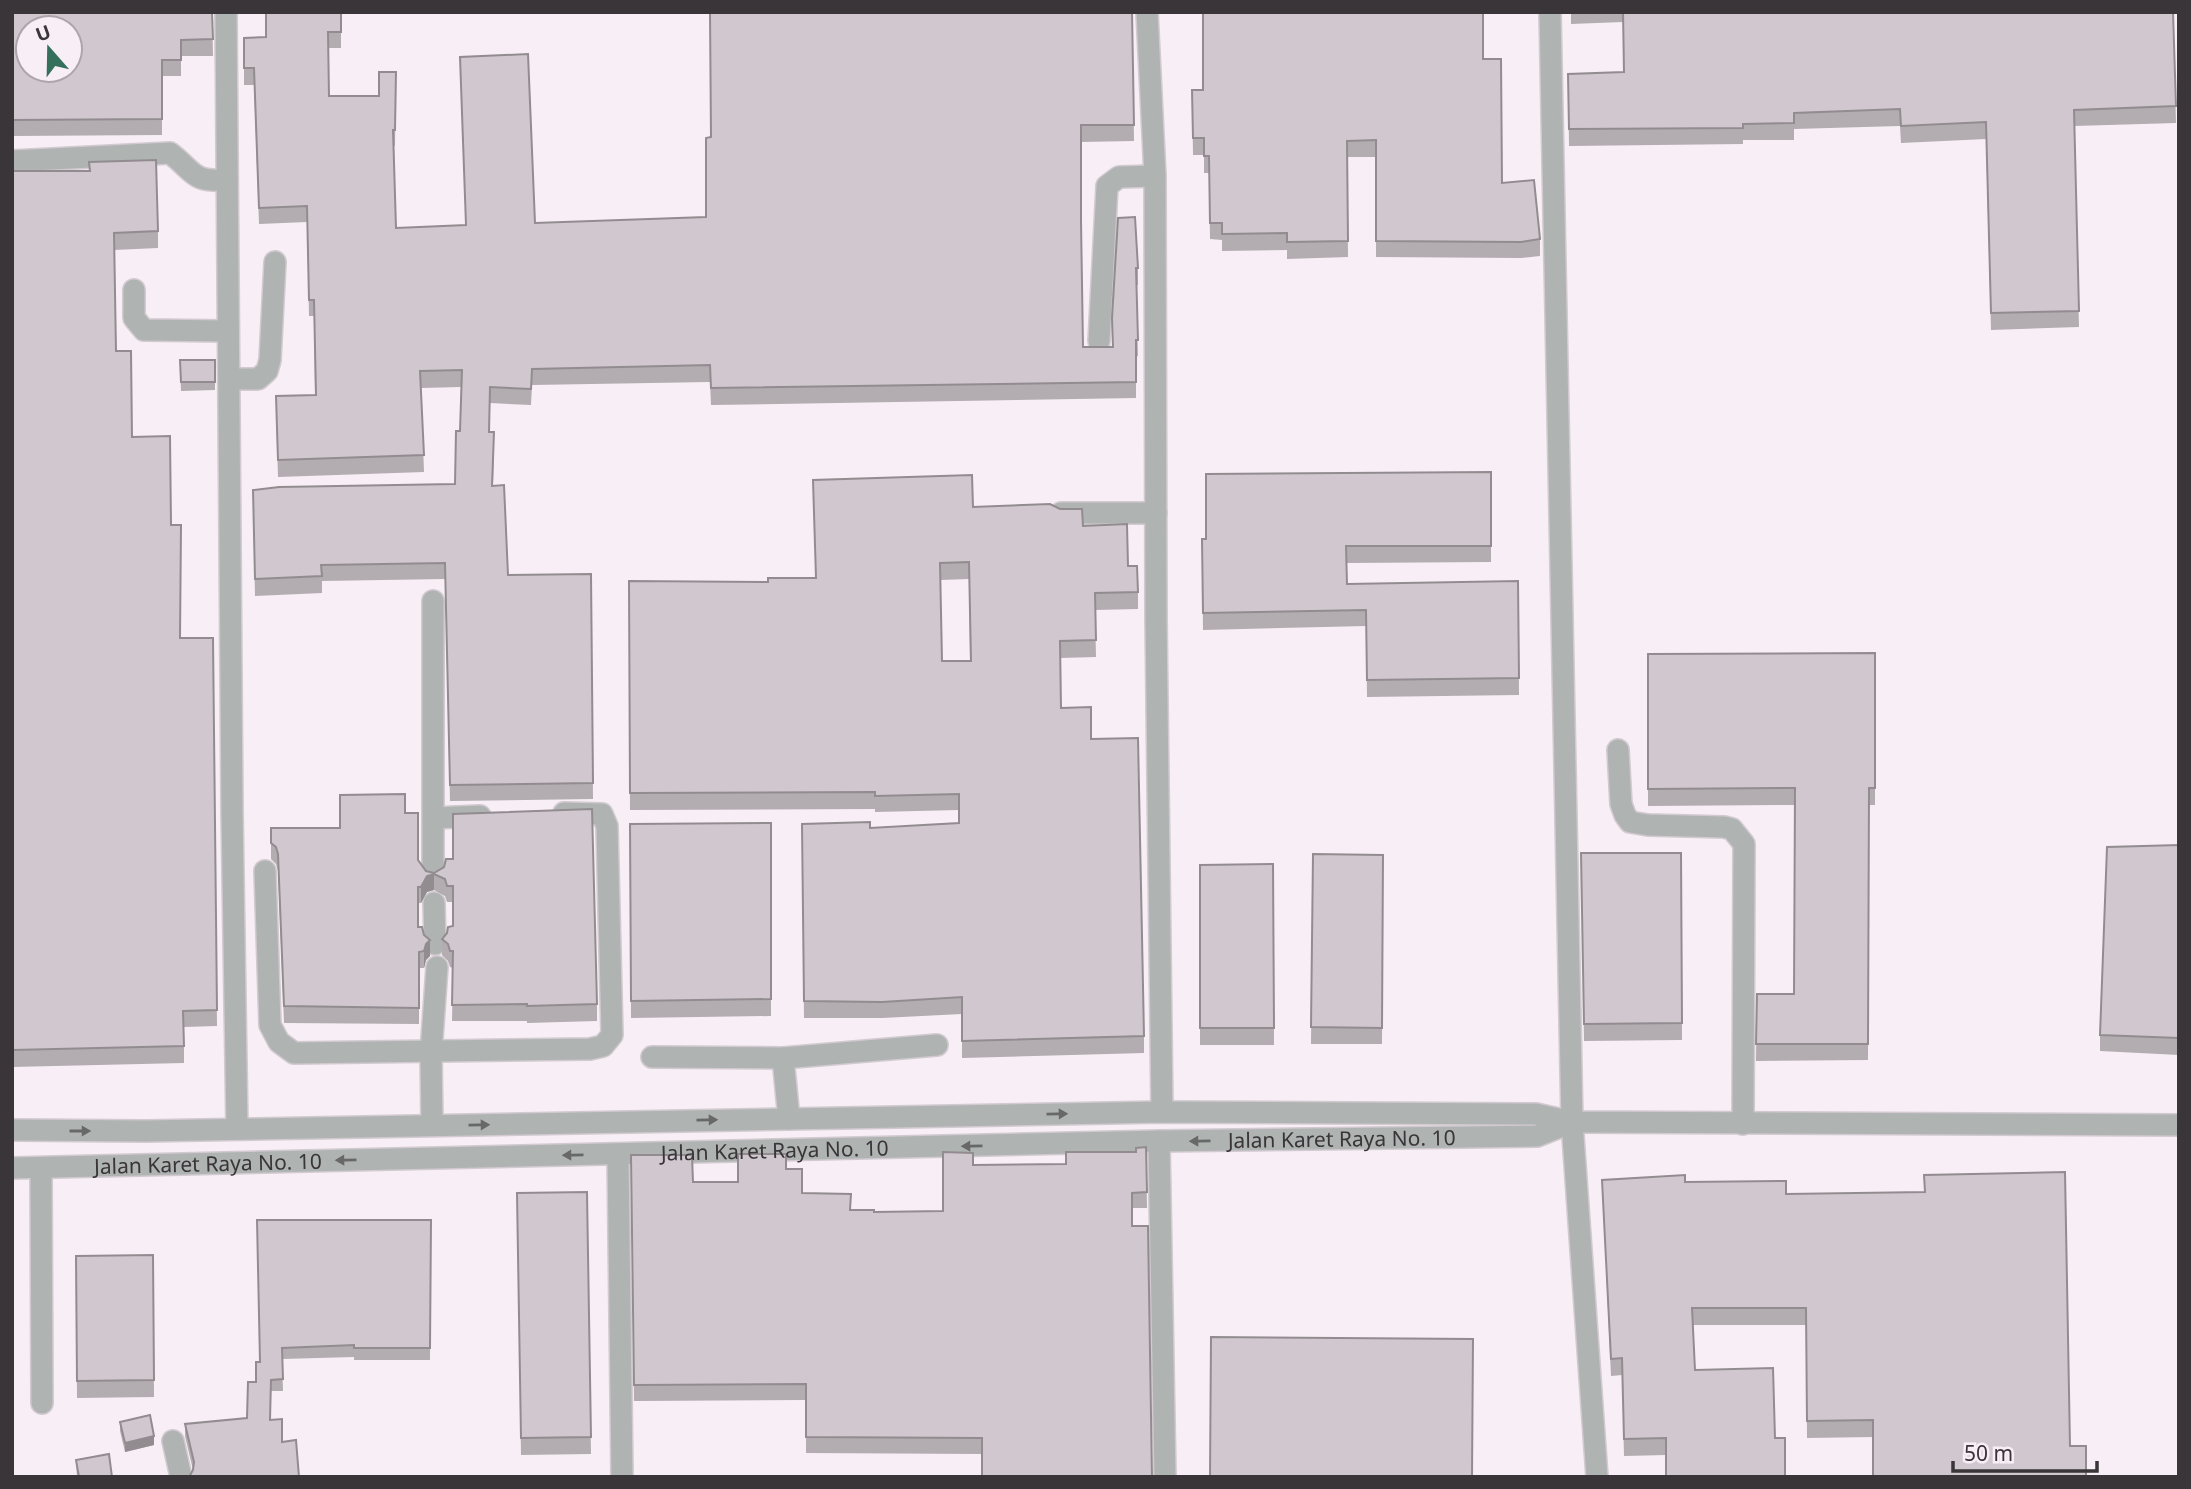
<svg xmlns="http://www.w3.org/2000/svg" width="2191" height="1489" font-family="'Noto Sans',sans-serif">
<rect width="100%" height="100%" fill="#f8eff6"/>
<g fill="none" stroke-linecap="round" stroke-linejoin="round">
<defs>
<g id="minor">
<polyline points="226,12 232,810 237,1129"/>
<polyline points="1147,12 1155,176 1156,618 1162,1112"/>
<polyline points="1550,12 1572,1122 1597,1477"/>
<path d="M12,161L170,153C196,173 191,182 227,180"/>
<polyline points="134,290 134,318 144,330 228,331"/>
<polyline points="1099,341 1107,186 1119,177 1155,176"/>
<polyline points="229,379 258,379 267,371 270,360 275,262"/>
<polyline points="1061,513 1156,513"/>
<polyline points="433,601 433,876"/>
<polyline points="1618,750 1621,804 1625,815 1630,822 1648,825 1724,827 1732,829 1744,844 1743,1124"/>
<polyline points="433,818 480,816"/>
<polyline points="265,871 270,1025 279,1042 294,1053 590,1049 603,1046 612,1035 607,826 602,814 564,813"/>
<polyline points="434,903 435,944"/>
<polyline points="652,1057 783,1058"/>
<polyline points="789,1119 783,1058 937,1045"/>
<polyline points="432,1125 431,1053 437,967"/>
<polyline points="12,1130 146,1131 1162,1112 1536,1114 1572,1122 2179,1125"/>
<polyline points="1159,1141 1165,1477"/>
<polyline points="618,1154 622,1477"/>
<path id="s1" d="M12,1168L1159,1141L1537,1136L1572,1122"/>
<polyline points="41,1168 42,1403"/>
<polyline points="173,1441 181,1477"/>
</g>
</defs>
<use href="#minor" stroke="#d2cad0" stroke-width="24"/>
<use href="#minor" stroke="#afb4b2" stroke-width="21"/>
</g>
<g fill="#b3acb1" fill-rule="evenodd">
<polygon points="12,12 212,12 213,56 181,56 181,76 162,76 162,135 12,136"/>
<polygon points="341,12 341,48 328,48 329,96 379,96 396,72 395,146 394,146 396,228 466,225 460,57 535,223 706,217 711,137 1132,12 1134,141 1081,142 1081,221 1083,347 1113,347 1118,218 1138,268 1138,285 1136,285 1138,356 1136,357 1136,398 711,405 710,382 532,385 531,405 490,403 489,432 494,449 493,485 508,575 591,574 593,799 450,801 445,579 322,581 322,593 255,596 253,490 455,484 460,431 461,387 421,388 424,472 278,477 276,413 315,395 314,316 309,316 307,222 259,224 254,85 244,85 244,38 266,37"/>
<polygon points="1571,12 2173,12 2176,123 2074,126 2079,327 1991,330 1986,139 1901,143 1900,126 1794,129 1794,140 1743,140 1743,144 1569,146 1568,74 1624,72 1623,22 1571,24"/>
<polygon points="1483,59 1502,183 1540,239 1540,256 1521,258 1376,257 1376,157 1347,157 1348,257 1287,259 1287,250 1222,251 1222,240 1210,239 1209,173 1204,173 1204,155 1193,155 1192,90 1203,90"/>
<polygon points="12,171 158,231 158,248 114,250 116,351 132,437 171,525 180,638 213,638 217,1026 184,1027 184,1063 12,1067"/>
<polygon points="180,360 215,360 215,390 181,391"/>
<polygon points="1491,472 1491,562 1347,563 1347,584 1518,581 1519,695 1367,697 1366,626 1203,630 1202,539 1206,539"/>
<path d="M813,480L1083,526L1128,566L1138,592V609L1095,610L1096,657L1060,658L1061,708L1091,739L1144,1036V1053L962,1058V1014L882,1018H804L802,824L870,828L959,823V810L875,812V809L630,810L629,581L768,582L816,578ZM969,579L970,661H942L940,580Z"/>
<polygon points="1875,653 1875,805 1869,805 1868,1060 1756,1061 1757,994 1794,994 1795,805 1648,806 1648,654"/>
<polygon points="405,813 418,860 426,871 434,873 444,867 597,1004 597,1021 527,1023 527,1021 452,1021 453,968 450,967 448,961 442,955 442,939 453,926 453,902 447,902 445,896 434,890 427,892 421,903 418,903 418,927 430,956 426,960 424,968 419,968 419,1024 284,1023 278,871 276,864 271,859 271,828 340,828"/>
<polygon points="771,823 771,1016 631,1018 630,824"/>
<polygon points="2179,845 2179,1055 2100,1051 2100,1035"/>
<polygon points="1581,853 1681,853 1682,1040 1584,1041"/>
<polygon points="1313,854 1383,855 1382,1044 1311,1044"/>
<polygon points="1273,864 1274,1045 1200,1045 1200,865"/>
<polygon points="1146,1147 1147,1208 1132,1208 982,1454 806,1453 806,1400 634,1401 631,1155 693,1182 738,1182 786,1169 802,1193 851,1210 874,1212 943,1211 973,1165 1066,1164 1136,1152"/>
<polygon points="1602,1180 1685,1182 1786,1194 2070,1446 2086,1477 1873,1437 1807,1438 1806,1325 1692,1325 1666,1455 1624,1456 1622,1375 1611,1376"/>
<polygon points="587,1192 591,1454 521,1455 517,1193"/>
<polygon points="431,1220 430,1360 354,1360 354,1357 282,1359 283,1391 271,1391 270,1420 282,1442 193,1470 185,1436 185,1424 247,1418 260,1362"/>
<polygon points="153,1255 154,1397 77,1398 76,1256"/>
<polygon points="120,1422 154,1445 125,1452 120,1431"/>
<polygon points="76,1460 112,1477 77,1477"/>
</g>
<g fill="#928c90">
<polygon points="434,874 434,890 427,892 421,903 421,887 427,876"/>
<polygon points="430,940 430,956 426,960 424,968 424,951 426,944"/>
<polygon points="154,1436 154,1445 125,1452 125,1443"/>
</g>
<g fill="#d0c8ce" stroke="#928c90" stroke-width="2" fill-rule="evenodd">
<path d="M12,12H212L213,39L181,40V60H162V119L12,120ZM28,28H70V70H28Z"/>
<polygon points="266,12 341,12 341,32 328,32 329,96 379,96 379,72 396,72 395,130 393,130 396,228 466,225 460,57 528,54 535,223 706,217 706,138 711,137 710,12 1132,12 1134,125 1081,125 1081,221 1083,347 1113,347 1112,318 1118,218 1135,217 1138,268 1136,268 1138,340 1136,340 1136,382 711,388 710,365 532,369 531,389 490,387 489,432 494,432 492,486 504,485 508,575 591,574 593,783 450,785 445,563 321,565 322,576 255,579 253,490 279,487 455,484 456,431 460,431 462,370 420,371 424,455 278,460 276,396 316,395 314,300 309,300 307,206 259,208 254,68 244,68 244,38 266,37"/>
<polygon points="1203,12 1483,12 1483,59 1501,59 1502,183 1534,180 1540,239 1521,242 1376,241 1376,140 1347,141 1348,241 1287,242 1287,233 1222,234 1222,223 1210,223 1209,156 1204,156 1204,138 1193,138 1192,90 1203,90"/>
<polygon points="1623,12 2173,12 2176,106 2074,110 2079,311 1991,313 1986,122 1901,126 1900,109 1794,113 1794,123 1743,124 1743,128 1569,129 1568,74 1624,72"/>
<polygon points="156,160 158,231 114,233 116,351 131,351 132,437 170,436 171,525 181,525 180,638 213,638 217,1010 183,1011 184,1046 12,1050 12,171 90,171 89,162"/>
<polygon points="180,360 215,360 215,382 181,382"/>
<polygon points="1491,472 1491,546 1346,546 1347,584 1518,581 1519,678 1367,680 1366,610 1203,613 1202,539 1206,539 1206,474"/>
<path d="M972,475L973,507L1050,504L1060,509H1082L1083,526L1127,524L1128,566H1137L1138,592L1095,593L1096,640L1060,641L1061,708L1091,707V739L1138,738L1144,1036L962,1041V997L882,1002L804,1001L802,824L870,822V828L959,823V794L875,796V792L630,793L629,581L768,582V578H816L813,480ZM969,562L971,661H942L940,563Z"/>
<polygon points="1875,653 1875,788 1869,788 1868,1044 1756,1044 1757,994 1794,994 1795,788 1648,789 1648,654"/>
<polygon points="405,794 405,813 418,813 418,860 426,871 434,873 444,867 446,859 453,859 453,814 592,809 597,1004 527,1006 527,1004 452,1005 453,951 450,951 448,944 442,939 447,933 448,927 453,926 453,886 447,886 445,879 434,874 427,876 421,887 418,887 418,927 422,927 424,935 430,940 426,944 424,951 419,952 419,1008 284,1006 278,854 276,847 271,843 271,828 340,828 340,795"/>
<polygon points="771,823 771,999 631,1001 630,824"/>
<polygon points="2179,845 2179,1038 2100,1035 2107,847"/>
<polygon points="1581,853 1681,853 1682,1023 1584,1024"/>
<polygon points="1313,854 1383,855 1382,1028 1311,1027"/>
<polygon points="1273,864 1274,1028 1200,1028 1200,865"/>
<polygon points="1146,1147 1147,1192 1132,1193 1132,1226 1148,1226 1152,1477 982,1477 982,1438 806,1437 806,1384 634,1385 631,1155 692,1155 693,1182 738,1182 738,1154 786,1154 786,1169 802,1169 802,1193 851,1194 850,1210 874,1210 874,1212 943,1211 943,1152 973,1153 973,1165 1066,1164 1066,1152 1136,1152 1136,1148"/>
<polygon points="2065,1172 2070,1446 2086,1446 2086,1477 1873,1477 1873,1420 1807,1421 1806,1308 1692,1308 1695,1370 1773,1368 1775,1438 1785,1438 1785,1477 1666,1477 1666,1438 1624,1439 1622,1358 1611,1359 1602,1180 1685,1175 1685,1182 1786,1181 1786,1194 1925,1192 1924,1175"/>
<polygon points="587,1192 591,1437 521,1438 517,1193"/>
<polygon points="257,1220 431,1220 430,1348 354,1348 354,1345 282,1348 283,1379 271,1380 270,1420 282,1419 282,1442 296,1440 299,1477 189,1477 193,1470 194,1462 185,1424 247,1418 248,1382 256,1382 256,1362 260,1362"/>
<polygon points="153,1255 154,1380 77,1381 76,1256"/>
<polygon points="1211,1337 1473,1339 1472,1477 1210,1477"/>
<polygon points="150,1415 154,1436 125,1443 120,1422"/>
<polygon points="109,1454 112,1477 79,1477 76,1460"/>
</g>
<defs><path id="oneway-solid" d="M-6-.8H1V-3.2L6.5 0L1 3.2V.8H-6Z" transform="scale(1.75)"/></defs>
<g fill="#686869">
<use href="#oneway-solid" transform="translate(1057 1114) rotate(-1)"/>
<use href="#oneway-solid" transform="translate(707 1120) rotate(-1)"/>
<use href="#oneway-solid" transform="translate(479 1125) rotate(-1)"/>
<use href="#oneway-solid" transform="translate(80 1131)"/>
<use href="#oneway-solid" transform="translate(1200 1141) rotate(179)"/>
<use href="#oneway-solid" transform="translate(972 1146) rotate(179)"/>
<use href="#oneway-solid" transform="translate(573 1155) rotate(179)"/>
<use href="#oneway-solid" transform="translate(346 1160) rotate(179)"/>
</g>
<g text-anchor="middle" dominant-baseline="central" stroke-width="5" stroke-linejoin="round" paint-order="stroke">
<g font-size="21" fill="#393538" stroke="#f8eff6">
<text stroke="none"><textPath href="#s1" startOffset="1330">Jalan Karet Raya No. 10</textPath></text>
<text stroke="none"><textPath href="#s1" startOffset="763">Jalan Karet Raya No. 10</textPath></text>
<text stroke="none"><textPath href="#s1" startOffset="196">Jalan Karet Raya No. 10</textPath></text>
</g>
</g>
<rect width="2191" height="1489" fill="none" stroke="#393538" stroke-width="28"/>
<g transform="translate(49 49) rotate(340)"><circle r="33" fill="#f8eff6" stroke="#aca5aa" stroke-width="2"/>
<path d="M0-5L12 26L0 18L-12 26Z" fill="#34705b"/>
<text y="-10" font-size="19" font-weight="bold" text-anchor="middle" fill="#393538">U</text>
</g>
<path d="M1953 1461v10h144v-10" fill="none" stroke="#393538" stroke-width="3.5"/>
<text x="1964" y="1461" font-size="21" fill="#393538" stroke="#f8eff6" stroke-width="5" paint-order="stroke">50 m</text>
</svg>
